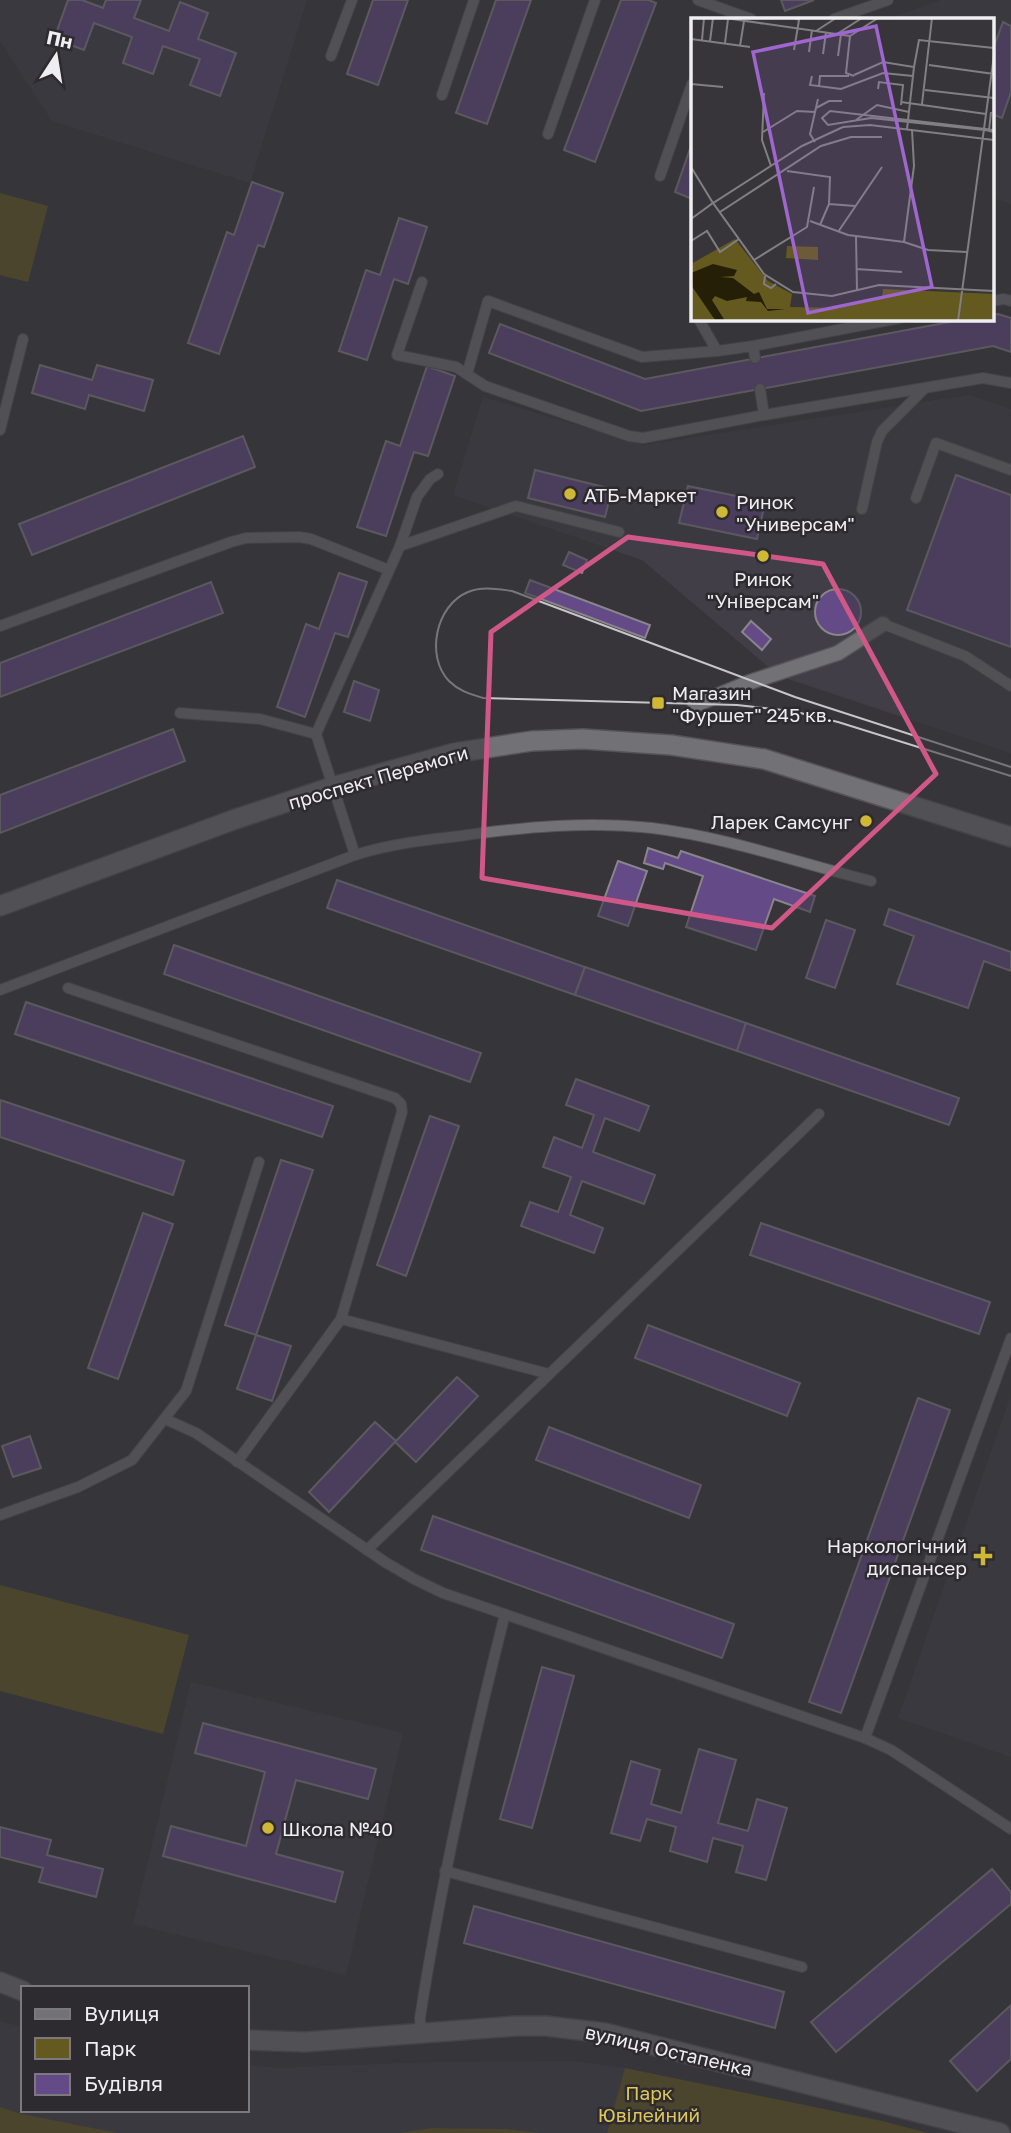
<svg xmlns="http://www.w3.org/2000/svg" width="1011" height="2133" font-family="'Golos Text',sans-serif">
<rect width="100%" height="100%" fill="#37353a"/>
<g fill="#423e47">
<polygon points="0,0 307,0 250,183 52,121 0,41"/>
<polygon points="941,0 1011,0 1011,204 992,197 992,19 887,19"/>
<polygon points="968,395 1011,409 1011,753 779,676 642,560 453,495 483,397 643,445"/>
<polygon points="1011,1395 1011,1757 898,1718"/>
<polygon points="191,1682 403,1733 346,1975 133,1924"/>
<polygon points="0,2021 23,2027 23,2110 247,2110 247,2065 278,2068 433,2062 574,2061 625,2068 607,2133 540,2133 507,2129 432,2128 398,2133 118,2133 22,2114 0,2107"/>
</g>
<g fill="#64591f">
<polygon points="0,193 48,206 28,282 0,275"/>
<polygon points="0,1585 189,1635 163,1734 0,1691"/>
<polygon points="625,2068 882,2121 928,2133 607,2133"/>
<polygon points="0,2107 22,2114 118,2133 0,2133"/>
<polygon points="432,2128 507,2129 540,2133 398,2133"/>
</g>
<g fill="#644a87" stroke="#88868b" stroke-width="2">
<polygon points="68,0 82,0 103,8 106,0 141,0 134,18 169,31 180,2 208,13 198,39 236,53 220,96 190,85 200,59 163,46 153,74 123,63 132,37 94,23 84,50 54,39"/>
<polygon points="373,0 408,0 378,85 347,74"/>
<polygon points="496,0 531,0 487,124 456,113"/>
<polygon points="621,0 649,0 656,3 595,162 564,150"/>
<polygon points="781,0 814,0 785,11"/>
<polygon points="1003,22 1011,26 1011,92 1002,118 992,114 992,52"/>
<polygon points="692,143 692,199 675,192"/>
<polygon points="252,182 283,193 264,247 258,245 219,354 188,343 227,232 234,235"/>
<polygon points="399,218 427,227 408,284 394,279 367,360 339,351 366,270 380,275"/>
<polygon points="998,314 1011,318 1011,352 993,346 641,411 489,353 500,324 645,379 971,318 992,318 992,315"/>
<polygon points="40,365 92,380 97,365 153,380 144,411 89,395 85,409 32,393"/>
<polygon points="427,366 455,376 428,456 414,452 386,536 357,527 386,441 400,446"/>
<polygon points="243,436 255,467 32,555 19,524"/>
<polygon points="535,470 612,489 605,517 528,498"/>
<polygon points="956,475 1011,495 1011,647 907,610"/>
<polygon points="688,486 765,502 757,539 679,523"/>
<polygon points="569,552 587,560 582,573 563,565"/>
<polygon points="339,573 367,582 348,637 335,633 305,717 277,707 306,624 319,629"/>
<polygon points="530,580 650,625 645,638 525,593"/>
<polygon points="211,582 223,613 0,697 0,663"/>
<circle cx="838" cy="612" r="23"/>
<polygon points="751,621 771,639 762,650 742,632"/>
<polygon points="354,681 379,690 370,721 344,712"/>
<polygon points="173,729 185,761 0,833 0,795"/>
<polygon points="648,848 678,858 681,851 815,896 810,912 774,899 756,950 686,927 703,876 665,863 663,869 644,863"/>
<polygon points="618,861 647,871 628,926 598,916"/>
<polygon points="337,880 585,967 575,995 327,908"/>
<polygon points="889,909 1011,952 1011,971 984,961 968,1008 897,984 914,936 884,925"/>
<polygon points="826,920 855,930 835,988 806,978"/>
<polygon points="174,945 481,1053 470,1082 164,974"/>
<polygon points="585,967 746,1023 737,1051 575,995"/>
<polygon points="26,1002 333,1106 322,1137 15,1034"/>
<polygon points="746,1023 959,1098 949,1125 737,1051"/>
<polygon points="576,1079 649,1106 639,1131 605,1118 593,1152 655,1175 644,1204 582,1181 570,1215 603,1228 594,1253 521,1226 530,1202 558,1212 571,1177 543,1167 554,1137 582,1148 594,1115 566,1105"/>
<polygon points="0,1100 184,1161 173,1195 0,1137"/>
<polygon points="430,1116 459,1126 406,1276 377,1265"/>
<polygon points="281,1160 313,1170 256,1335 225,1325"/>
<polygon points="143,1213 173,1224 118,1379 88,1368"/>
<polygon points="761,1223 990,1302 979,1334 750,1255"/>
<polygon points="648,1325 800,1383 787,1416 635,1358"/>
<polygon points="256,1335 291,1346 272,1401 237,1389"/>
<polygon points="457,1377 478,1396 416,1462 395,1442 329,1512 309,1492 375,1422 396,1441"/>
<polygon points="918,1398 950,1410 841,1713 809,1702"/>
<polygon points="549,1427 701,1485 689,1518 536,1460"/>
<polygon points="30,1436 41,1468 13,1477 2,1446"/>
<polygon points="433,1516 734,1624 722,1658 421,1550"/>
<polygon points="542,1667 574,1676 532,1828 500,1819"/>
<polygon points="203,1723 376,1769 368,1799 296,1780 276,1854 343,1872 335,1902 163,1856 171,1826 246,1846 265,1772 195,1753"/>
<polygon points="699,1749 736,1760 718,1823 748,1831 757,1799 787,1808 766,1880 736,1872 743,1846 713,1838 707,1862 670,1851 676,1827 647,1819 640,1841 611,1833 631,1761 660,1770 651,1804 681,1813"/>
<polygon points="0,1827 51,1840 47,1855 103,1869 96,1897 39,1882 43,1868 0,1857"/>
<polygon points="992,1869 1011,1892 1011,1904 836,2052 811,2022"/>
<polygon points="474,1906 784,1992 775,2028 464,1943"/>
<polygon points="1011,2005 1011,2059 977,2091 950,2061"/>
</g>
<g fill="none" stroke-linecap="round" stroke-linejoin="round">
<defs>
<g id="service">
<polyline points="698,0 751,19"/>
<polyline points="834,19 888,0"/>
<polyline points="331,56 352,0"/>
<polyline points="442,95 474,0"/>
<polyline points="548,134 595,0"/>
<polyline points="660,176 692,84"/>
<polyline points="422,282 397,355 456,367 485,386 629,436 643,438 764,415 983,378 1011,383"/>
<polyline points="992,301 1004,299 1011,301"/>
<polyline points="698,318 717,351 753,346 755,358"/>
<polyline points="753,346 900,318"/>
<polyline points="467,374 488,301 642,357 717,351"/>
<polyline points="760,389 764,415"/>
<polyline points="0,430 23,339"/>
<polyline points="916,498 936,443 1011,470"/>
<polyline points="862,509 877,442 882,431 924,389"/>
<polyline points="400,546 516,506 619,532"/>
<polyline points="883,624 965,656 1011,686"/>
<polyline points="0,626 231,542 246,538 299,537 311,539 389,570"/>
<polyline points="180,713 260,719 316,734"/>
<polyline points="355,855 316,734 400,546 417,497 430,479 438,474"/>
<polyline points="68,988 395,1098 401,1104 402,1112 341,1319 237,1462"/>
<path d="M0,990L355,855C390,844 425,840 460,836C524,827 588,821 652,828C726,837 799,863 871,881"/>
<polyline points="341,1319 549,1374"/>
<polyline points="165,1419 196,1433 385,1562 414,1579 443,1593 865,1738 891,1750 1011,1829"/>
<polyline points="0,1515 78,1487 132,1460 186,1391 259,1162"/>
<polyline points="367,1550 819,1114"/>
<polyline points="865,1738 1011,1338"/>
<polyline points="445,1871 802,1967"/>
<path d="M421,2034L420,2018C441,1882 471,1748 505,1614"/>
</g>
<polyline id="pedestrian" points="695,705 750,682 838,653 883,624"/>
<g id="tertiary">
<polyline points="0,1982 23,1991"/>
<polyline points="247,2040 305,2042 516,2026 546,2026 605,2033 1000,2133"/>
</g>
<polyline id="secondary" points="0,906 233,820 332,787 454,753 532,741 583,739 671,745 764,759 1011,837"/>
</defs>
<use href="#service" stroke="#545357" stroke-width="12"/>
<use href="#pedestrian" stroke="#545357" stroke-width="17"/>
<use href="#tertiary" stroke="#545357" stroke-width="22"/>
<use href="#secondary" stroke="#545357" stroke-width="22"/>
<use href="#service" stroke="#727176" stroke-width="10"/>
<use href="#pedestrian" stroke="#727176" stroke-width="14"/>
<use href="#tertiary" stroke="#727176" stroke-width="19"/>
<use href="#secondary" stroke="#727176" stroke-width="19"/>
<path stroke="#c6c5c8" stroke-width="2" d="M1011,767L795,697L512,591C497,589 482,586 468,592C436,605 425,656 449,681C459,691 470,694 483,698L737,705L792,711L838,722L1011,776"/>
</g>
<path d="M0 0H1011V2133H0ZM628,537L823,564L936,774L772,928L482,878L491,632Z" fill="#37353a" fill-opacity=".55" fill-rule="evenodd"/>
<path fill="none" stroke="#d05888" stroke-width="5" stroke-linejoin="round" d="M628,537L823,564L936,774L772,928L482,878L491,632Z"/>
<g fill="#d0b837" stroke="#2d2b2f" stroke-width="2.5">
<circle cx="570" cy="494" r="7"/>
<circle cx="722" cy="512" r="7"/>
<circle cx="763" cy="556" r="7"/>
<rect x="651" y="696" width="14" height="14" rx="3.5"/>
<circle cx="866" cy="821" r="7"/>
<path d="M979.5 1545.5h7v7h7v7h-7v7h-7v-7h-7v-7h7z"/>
<circle cx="268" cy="1828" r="7"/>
</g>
<g text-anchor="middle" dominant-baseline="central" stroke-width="5" stroke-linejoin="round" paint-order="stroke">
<g font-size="19" fill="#efeef1" stroke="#2d2b2f" text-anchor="start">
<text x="584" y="494">АТБ-Маркет</text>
<text x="736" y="501">Ринок<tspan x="736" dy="22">"Универсам"</tspan></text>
<text x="763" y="578" text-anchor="middle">Ринок<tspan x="763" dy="22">"Універсам"</tspan></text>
<text x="672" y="692">Магазин<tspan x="672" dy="22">"Фуршет" 245 кв.</tspan></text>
<text x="852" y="821" text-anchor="end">Ларек Самсунг</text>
<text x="967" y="1545" text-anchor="end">Наркологічний<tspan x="967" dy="22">диспансер</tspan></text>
<text x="282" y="1828">Школа №40</text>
</g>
<g font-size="19" fill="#efeef1" stroke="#2d2b2f">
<text transform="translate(378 777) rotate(-16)">проспект Перемоги</text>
<text transform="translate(669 2050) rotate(13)">вулиця Остапенка</text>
</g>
<g font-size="19" fill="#dec85b" stroke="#2d2b2f">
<text x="649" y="2092">Парк<tspan x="649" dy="22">Ювілейний</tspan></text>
</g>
</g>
<g transform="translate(691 18)">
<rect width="303" height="303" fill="#37353a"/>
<path d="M44,221L77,263L101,276L99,289L148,290L191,280L192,271L303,276V303H0V246ZM96,228L127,229V242L95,240Z" fill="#64591f"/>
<path d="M22,246L46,252L43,258L29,259L42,260L63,276L68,274L76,291H94L77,293L70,284L55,283L56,279L36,283L24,278L21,282L34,303L24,302L0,267V255Z" fill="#241f06"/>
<path fill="none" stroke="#817f83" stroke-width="2" d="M34,0L159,18M125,13L145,0M146,16L171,0M0,21L59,29M11,22L13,0M19,23L22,0M34,25L37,1M49,28L53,3M103,32L108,2L104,0M118,34L121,12M132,36L135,14M147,38L150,16M238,47L303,56M223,49L228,22L303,30M163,57L192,44L223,49L216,111M121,58L119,67L150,71L192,55L222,58M163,58L155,55L159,18L187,0M0,66L32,69M128,68L129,58H158M187,71L188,64L212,67L210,87M234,72L303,80M73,75L71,122L80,148M210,84L295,96M231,86L241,0M125,90L138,83H151M300,94L298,113L303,114M165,102L186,87L218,94M303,112L139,93L131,100L137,107L180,100L303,113M72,114L106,93L124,94M124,124L119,116L127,81M0,149L22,185L111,128L152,109L179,107L303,122M96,153L139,159L138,186L129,207M138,186L164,188M29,194L130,128L160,119H191M0,201L22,185L73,256L102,274L141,278L188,267L303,273M119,203L157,217L213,224L237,232L276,234M147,214L191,149M165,218L166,272M0,223L16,213L29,234L48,221M213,224L223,148L221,112M63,242L116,209L123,169M165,251L211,254M74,258L73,266L80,270L85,266M267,303L303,37"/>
<path fill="#9e66ce" fill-opacity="0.15" stroke="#9e66ce" stroke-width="3.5" d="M185,8L241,269L117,295L62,34Z"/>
<rect width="303" height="303" fill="none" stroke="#efeef1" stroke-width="3.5"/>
</g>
<rect x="21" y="1986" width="228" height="126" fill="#2d2b2f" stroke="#7b797d" stroke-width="2"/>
<rect x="35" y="2009" width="35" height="10" fill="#727176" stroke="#7b797d" stroke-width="2"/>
<text x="84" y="2021" font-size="21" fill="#efeef1">Вулиця</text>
<rect x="35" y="2038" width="35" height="21" fill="#64591f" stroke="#7b797d" stroke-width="2"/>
<text x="84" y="2056" font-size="21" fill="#efeef1">Парк</text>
<rect x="35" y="2074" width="35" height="21" fill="#644a87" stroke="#7b797d" stroke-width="2"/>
<text x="84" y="2091" font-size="21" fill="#efeef1">Будівля</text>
<g transform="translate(56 56) rotate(12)" stroke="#2d2b2f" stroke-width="5" paint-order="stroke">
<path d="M0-5L12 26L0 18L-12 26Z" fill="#efeef1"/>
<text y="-10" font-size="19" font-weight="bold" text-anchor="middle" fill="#efeef1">Пн</text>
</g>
</svg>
